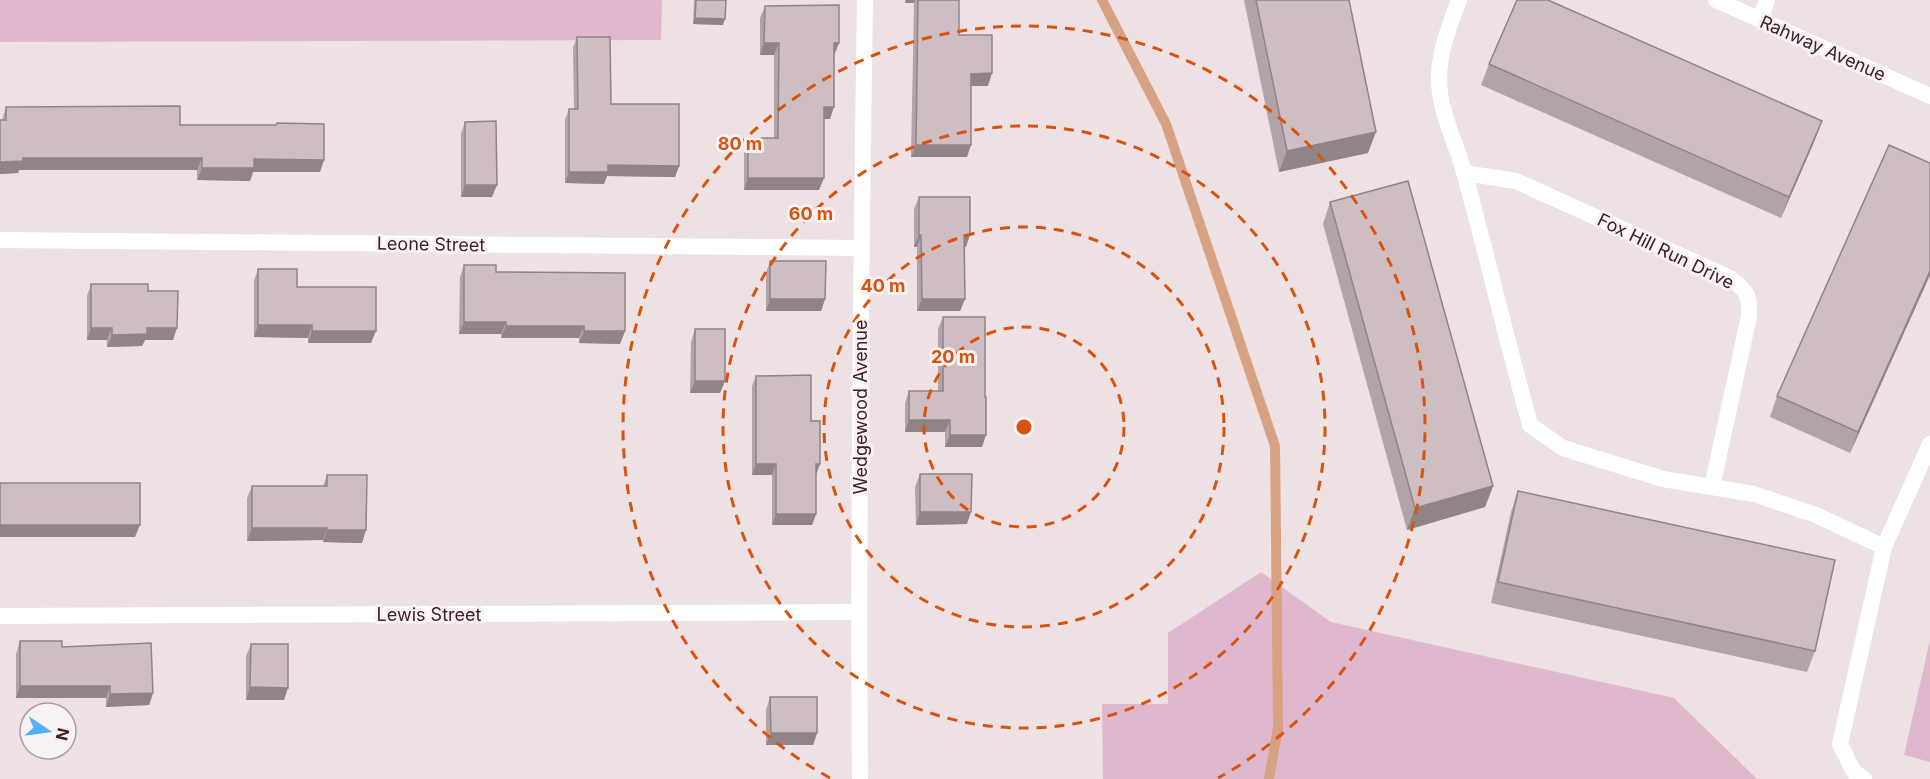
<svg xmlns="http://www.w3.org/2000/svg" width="1930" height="779" font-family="Inter,sans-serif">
<rect width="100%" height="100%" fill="#ede1e4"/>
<g fill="#e0b8ce">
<polygon points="0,0 662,0 661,40 0,42"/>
<polygon points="1261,572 1331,622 1674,698 1757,779 1103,779 1102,704 1168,704 1168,633"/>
<polygon points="1930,640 1930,762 1904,755"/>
</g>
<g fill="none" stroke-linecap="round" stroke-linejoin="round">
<polyline stroke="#d7a184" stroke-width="10" points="1102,0 1166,124 1275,446 1278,727 1269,779"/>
<g stroke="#fff" stroke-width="16">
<path d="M1459,0C1450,24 1440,49 1439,75C1438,110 1455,139 1464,172C1487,256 1507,341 1530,425L1563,448L1663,479L1754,494L1816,515L1884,547"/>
<polyline points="1760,20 1767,0"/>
<path d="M1464,173L1516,181L1730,278C1747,291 1750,295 1749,316L1712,487"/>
<polyline points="0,240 861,248"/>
<polyline points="0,616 859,612"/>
<path d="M860,779C858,519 861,260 865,0"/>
<polyline points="1864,779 1854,772 1840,744 1884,547 1930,444"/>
</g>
<polyline stroke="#fff" stroke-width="16" points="1716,0 1930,96"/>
</g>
<g fill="#b1a3a6">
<polygon points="694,0 726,0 723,25 693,24"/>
<polygon points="905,0 959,0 959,35 988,86 971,86 967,157 911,157 914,3 905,3"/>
<polygon points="1244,0 1349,0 1368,153 1279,172"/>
<polygon points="765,6 839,43 834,55 830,119 824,119 819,190 744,190 744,150 748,138 774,138 774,55 760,55 760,18"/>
<polygon points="577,37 611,104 679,166 675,177 607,176 604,184 565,183 565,120 569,109 574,109 573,48"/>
<polygon points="1489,64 1822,121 1814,142 1781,218 1481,85"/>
<polygon points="6,107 180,125 276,125 277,123 320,172 253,172 250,181 197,180 197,170 19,170 18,173 0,174 0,120 2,120"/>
<polygon points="465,122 492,197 461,197 461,134"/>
<polygon points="1930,163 1930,275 1850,453 1770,417 1777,396"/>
<polygon points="919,197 966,247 964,247 965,299 960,311 917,311 917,247 914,247 914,209"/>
<polygon points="1330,202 1493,486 1485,507 1407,530 1323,224"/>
<polygon points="770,261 825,299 821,311 766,311 766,273"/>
<polygon points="464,265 496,272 625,331 620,344 579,343 579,338 501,338 501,334 459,334 460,277"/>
<polygon points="258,269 297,287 371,343 308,343 308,338 254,337 254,281"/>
<polygon points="91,284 148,291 173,340 145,340 142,346 107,347 107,340 87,340 87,296"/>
<polygon points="943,317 982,447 945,447 945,432 905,432 905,403 909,391 938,391 938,329"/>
<polygon points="695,329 725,381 720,393 690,393 691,342"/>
<polygon points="756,376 811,421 816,475 816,514 812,525 772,525 772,475 752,475 752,386"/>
<polygon points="920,474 967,524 916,525 915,487"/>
<polygon points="327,475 362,543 323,542 323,540 247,541 247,498 252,486 323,486"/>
<polygon points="1518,491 1815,651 1807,672 1491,603 1511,512"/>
<polygon points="20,641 62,647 153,693 149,705 106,707 106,698 16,698 16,654"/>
<polygon points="251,644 284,700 246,700 246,656"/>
<polygon points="770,697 817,733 813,745 766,745 766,710"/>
</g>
<g fill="#908487">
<polygon points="906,0 915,0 914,3 905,3"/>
<polygon points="695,18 725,19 723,25 693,24"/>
<polygon points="764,43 779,43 774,55 760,55"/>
<polygon points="834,43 839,43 834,55"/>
<polygon points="992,73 988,86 966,86 971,74"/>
<polygon points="824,107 834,107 830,119 819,119"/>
<polygon points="1822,121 1814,142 1781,218 1789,197"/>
<polygon points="1376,132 1368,153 1279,172 1287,151"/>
<polygon points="916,145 971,145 967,157 911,157"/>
<polygon points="23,158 202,158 197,170 19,170 18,173 0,174 0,162"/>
<polygon points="254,159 324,160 320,172 253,172 250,181 197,180 202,168"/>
<polygon points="608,165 679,166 675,177 607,176 604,184 565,183 569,172"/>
<polygon points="748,178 824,178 819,190 744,190"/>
<polygon points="465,185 497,185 492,197 461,197"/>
<polygon points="919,235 921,235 917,247 914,247"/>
<polygon points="964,235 970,235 966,247 960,247"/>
<polygon points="1930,271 1930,275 1850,453 1858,432"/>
<polygon points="770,299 825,299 821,311 766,311"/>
<polygon points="922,299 965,299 960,311 917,311"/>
<polygon points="464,322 506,322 501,334 459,334"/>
<polygon points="258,325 312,325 308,338 254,337"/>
<polygon points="506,326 584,326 579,338 501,338"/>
<polygon points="91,328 112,328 107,340 87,340"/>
<polygon points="147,328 177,328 173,340 145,340 142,346 107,347 112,335"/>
<polygon points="312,331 376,331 371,343 308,343"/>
<polygon points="584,331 625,331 620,344 579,343"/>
<polygon points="695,381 725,381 720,393 690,393"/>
<polygon points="909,420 950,420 945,432 905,432"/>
<polygon points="950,435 986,435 982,447 945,447"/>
<polygon points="756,464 776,464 772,475 752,475"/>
<polygon points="816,464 820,464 816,475"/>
<polygon points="1493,486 1485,507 1407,530 1415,508"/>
<polygon points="920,512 971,512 967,524 916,525"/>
<polygon points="776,514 816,514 812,525 772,525"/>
<polygon points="0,525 140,525 135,537 0,537"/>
<polygon points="252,528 327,528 323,540 247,541"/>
<polygon points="327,530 366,530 362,543 323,542"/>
<polygon points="20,686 110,686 106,698 16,698"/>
<polygon points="250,687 288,688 284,700 246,700"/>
<polygon points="153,693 149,705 106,707 110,694"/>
<polygon points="771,733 817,733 813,745 766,745"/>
</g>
<g fill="#cebdc1" stroke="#908487" stroke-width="1.5">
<polygon points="696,0 726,0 725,19 695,18"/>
<polygon points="918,0 959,0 959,35 992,35 992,73 971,74 971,145 916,145"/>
<polygon points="1256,0 1349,0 1376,132 1287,151"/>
<polygon points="1517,0 1548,0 1822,121 1789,197 1489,64"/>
<polygon points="839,5 839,43 834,43 834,107 824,107 824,178 748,178 748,138 778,138 779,43 764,43 765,6"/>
<polygon points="577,37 610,37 611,104 679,104 679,166 608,165 608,172 569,172 569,109 578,109"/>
<polygon points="180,106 180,125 276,125 277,123 324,124 324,160 254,159 254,168 202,168 202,158 23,158 23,161 0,162 0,120 6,120 6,107"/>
<polygon points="496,121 497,185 465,185 465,122"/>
<polygon points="1889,145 1930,163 1930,271 1858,432 1777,396"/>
<polygon points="1408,181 1493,486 1415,508 1330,202"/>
<polygon points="919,197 970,197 970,235 964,235 965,299 922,299 921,235 919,235"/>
<polygon points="770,261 826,261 825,299 770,299"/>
<polygon points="464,265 496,265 496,272 625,273 625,331 584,331 584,326 506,326 506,322 464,322"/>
<polygon points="258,269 297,269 297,287 376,287 376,331 312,331 312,325 258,325"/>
<polygon points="91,284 148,284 148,291 178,291 177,328 147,328 147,334 112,335 112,328 91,328"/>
<polygon points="943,317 985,317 985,397 986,397 986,435 950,435 950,420 909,420 909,391 943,391"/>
<rect x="695" y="329" width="30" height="52"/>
<polygon points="811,375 811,421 820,421 820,464 816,464 816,514 776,514 776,464 756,464 756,376"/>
<polygon points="920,474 972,474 971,512 920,512"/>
<polygon points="327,475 367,475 366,530 327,530 327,528 252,528 252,486 327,486"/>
<rect x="0" y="483" width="140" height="42"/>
<polygon points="1518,491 1835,560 1815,651 1498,582"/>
<polygon points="20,641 62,641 62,647 151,643 153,693 110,694 110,686 20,686"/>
<polygon points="251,644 288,644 288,688 250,687"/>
<polygon points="770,697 817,697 817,733 771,733"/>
</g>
<g fill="none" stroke="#d7530e" stroke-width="3" stroke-dasharray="10 8">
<circle cx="1024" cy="427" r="100"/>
<circle cx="1024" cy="427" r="200"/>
<circle cx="1024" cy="427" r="301"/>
<path d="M830 778A401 401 0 1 1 1218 778"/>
</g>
<g text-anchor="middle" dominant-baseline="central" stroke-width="6" stroke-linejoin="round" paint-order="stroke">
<g font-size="18" fill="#3f2022" stroke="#f9f2f4">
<text transform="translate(1823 48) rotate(24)">Rahway Avenue</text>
<text transform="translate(431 244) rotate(1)">Leone Street</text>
<text transform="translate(1666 251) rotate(26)">Fox Hill Run Drive</text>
<text transform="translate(860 407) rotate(-90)">Wedgewood Avenue</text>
<text x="429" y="614">Lewis Street</text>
</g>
</g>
<circle cx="1024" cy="427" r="9" fill="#d7530e" stroke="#f9f2f4" stroke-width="3"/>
<g font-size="18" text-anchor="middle" font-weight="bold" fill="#d7530e" stroke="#f9f2f4" stroke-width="6" stroke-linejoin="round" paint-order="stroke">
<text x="740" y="150">80 m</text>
<text x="811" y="220">60 m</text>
<text x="883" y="292">40 m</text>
<text x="953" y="363">20 m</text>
</g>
<g transform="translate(48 731) rotate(103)"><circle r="28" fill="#f9f2f4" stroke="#af9ea0" stroke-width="1.5"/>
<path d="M0-4.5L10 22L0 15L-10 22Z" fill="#4eb1fe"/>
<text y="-9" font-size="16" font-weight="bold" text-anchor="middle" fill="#3f2022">N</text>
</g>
</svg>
